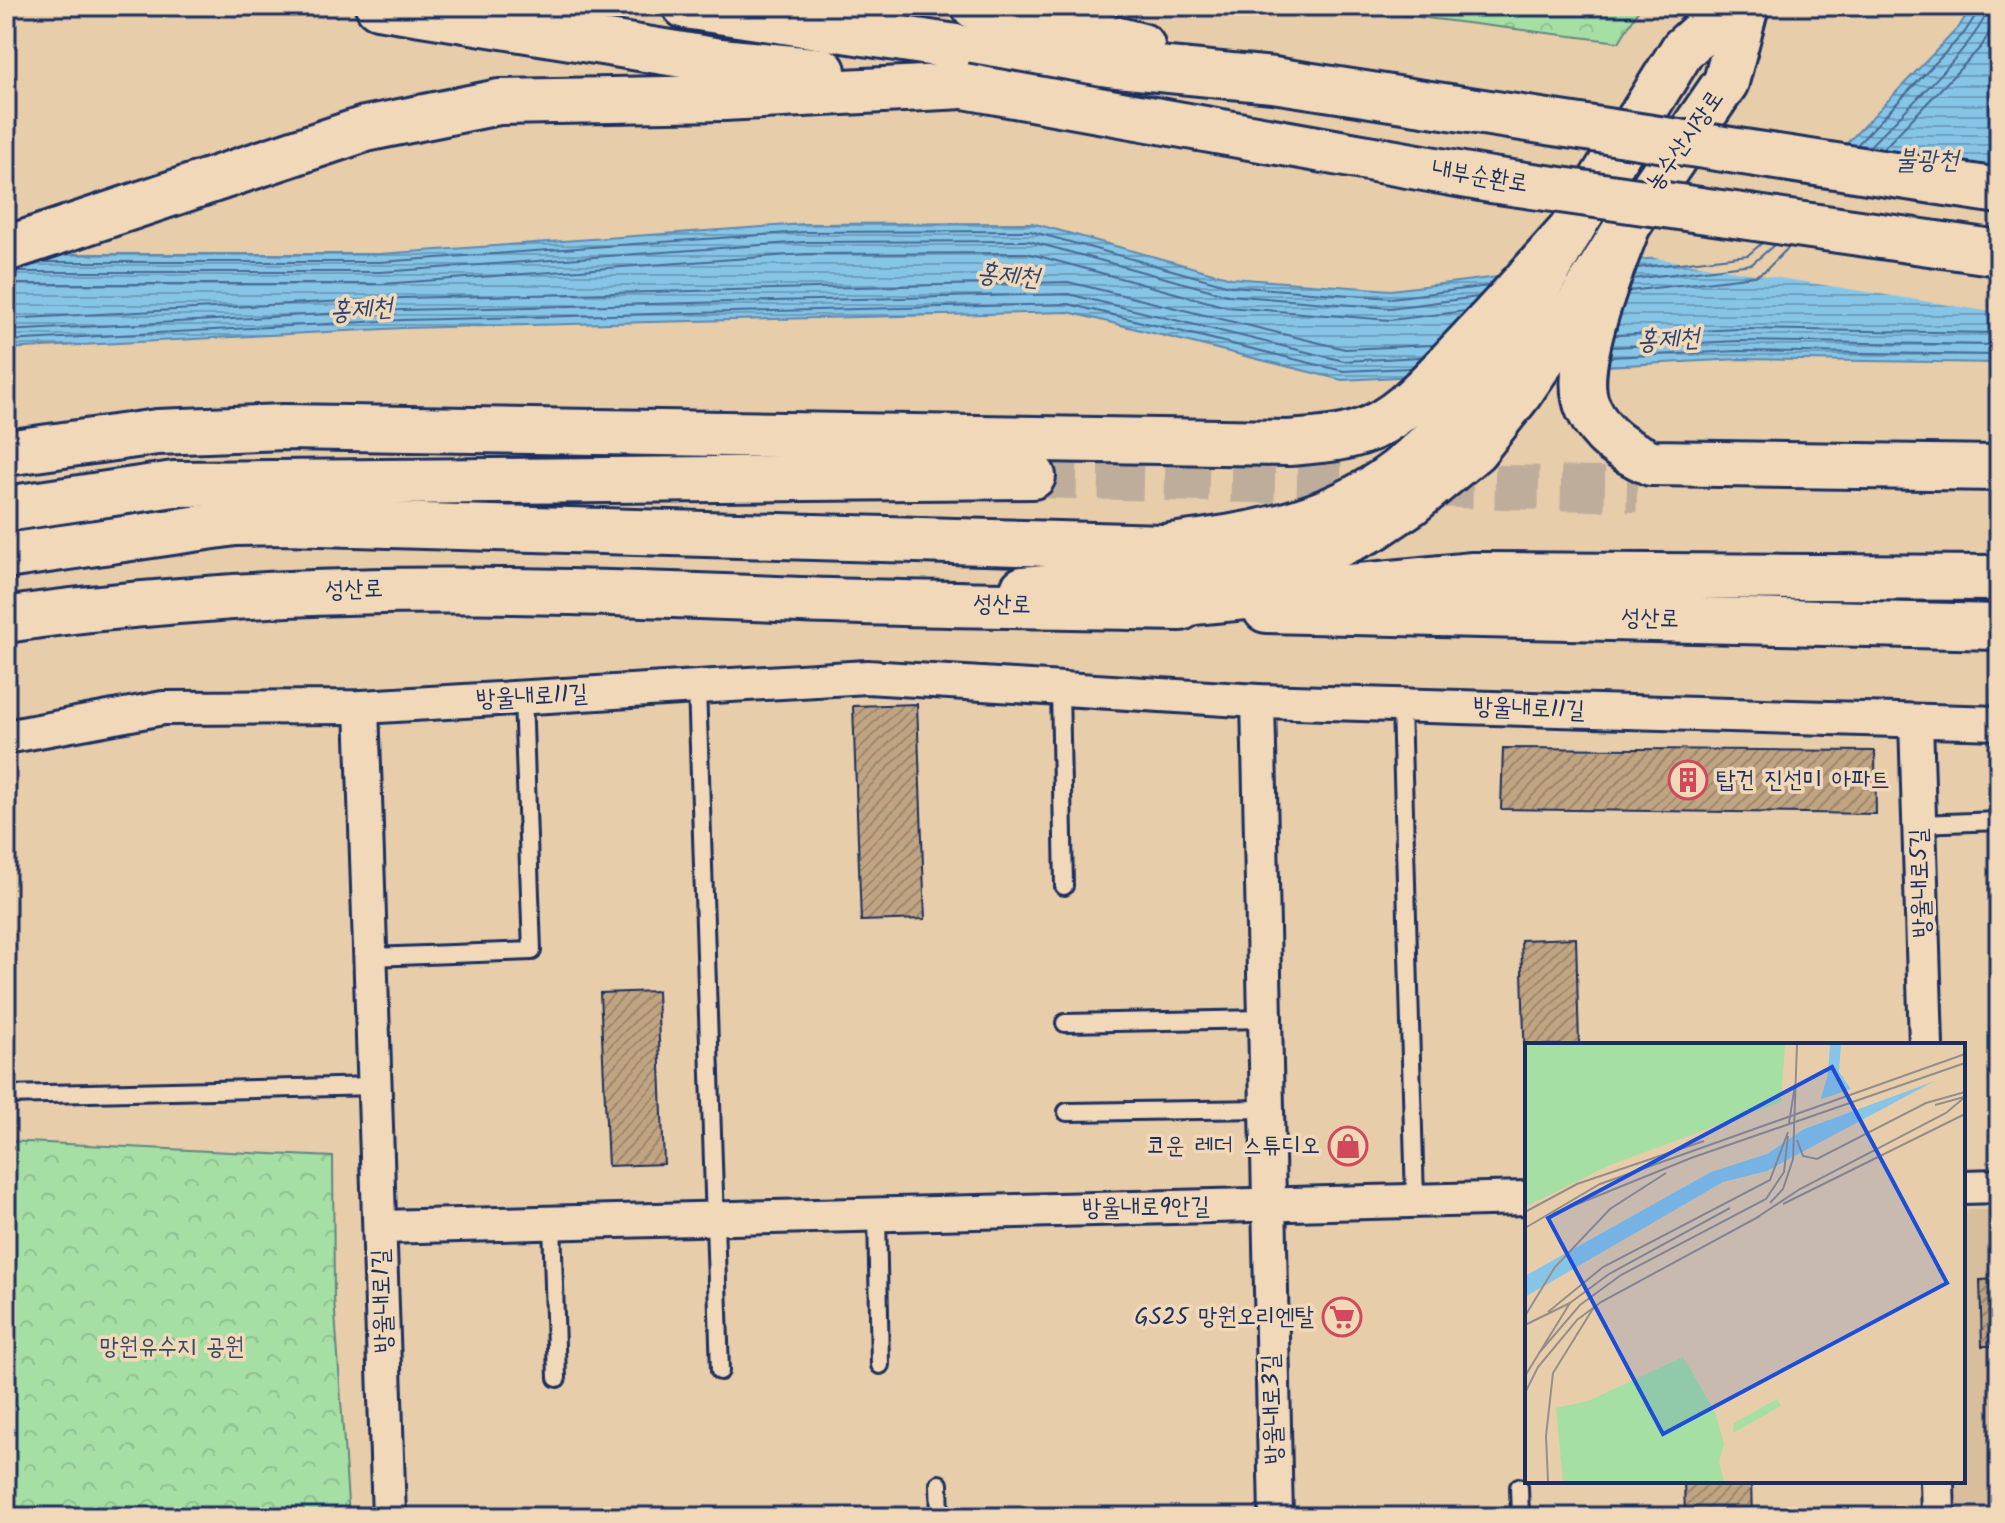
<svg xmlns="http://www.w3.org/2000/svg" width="2005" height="1523" font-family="Kalam,'Poor Story',sans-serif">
<defs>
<pattern id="park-crowns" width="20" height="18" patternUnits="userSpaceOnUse" patternTransform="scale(2)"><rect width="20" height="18" fill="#a6dfa4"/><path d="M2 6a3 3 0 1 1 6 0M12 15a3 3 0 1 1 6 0" fill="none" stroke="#8ec090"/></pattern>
<pattern id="water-rules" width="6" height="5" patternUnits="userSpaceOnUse" patternTransform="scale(2)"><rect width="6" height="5" fill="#87c5e7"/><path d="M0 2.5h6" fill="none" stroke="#6ea0be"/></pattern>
<pattern id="building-hatch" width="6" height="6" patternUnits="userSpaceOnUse" patternTransform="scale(2)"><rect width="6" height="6" fill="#c1a582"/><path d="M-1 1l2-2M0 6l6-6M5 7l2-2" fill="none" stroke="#9c876e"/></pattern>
</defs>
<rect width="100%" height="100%" fill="#e7cda9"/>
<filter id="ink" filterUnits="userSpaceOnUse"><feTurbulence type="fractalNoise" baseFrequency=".0125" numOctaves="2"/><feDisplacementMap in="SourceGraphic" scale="16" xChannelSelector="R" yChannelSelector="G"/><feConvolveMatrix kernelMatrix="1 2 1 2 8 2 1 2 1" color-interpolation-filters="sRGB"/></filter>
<g filter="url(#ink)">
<polygon fill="#d8be9c" points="1968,1210 1999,1210 1999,1517 1958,1517 1957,1481 1963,1481 1963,1217"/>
<g fill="url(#park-crowns)" stroke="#608781" stroke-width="2">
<polygon points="1330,6 1641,6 1619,42"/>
<polygon points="6,1141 333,1157 334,1298 349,1517 6,1517"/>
</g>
<polygon fill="url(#water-rules)" stroke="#5c89b0" stroke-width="2" points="1972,6 1999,6 1999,363 1740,359 1342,380 1068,312 403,328 6,349 6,254 380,254 804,224 1032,223 1231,278 1391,290 1747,247 1959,27"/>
<polygon fill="#e7cda9" points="1841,143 1999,168 1999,313 1642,256 1746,243"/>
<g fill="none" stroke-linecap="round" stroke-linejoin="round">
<g stroke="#466b95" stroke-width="2">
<polyline points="1857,145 1965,32 1977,13 1978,6"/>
<path d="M1869,147C1893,121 1986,37 1988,6"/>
<polyline points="1883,149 1981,47 1999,16"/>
<polyline points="43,262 380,262 804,232 1030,231 1230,286 1391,298 1489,286"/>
<polyline points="1637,268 1748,255 1762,243"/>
<polyline points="14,272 381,272 805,242 1029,241 1228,295 1390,308 1478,297"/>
<polyline points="1633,279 1752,264 1774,245"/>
<polyline points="6,284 381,284 805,254 1027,253 1227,307 1390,320 1466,311"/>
<polyline points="1629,291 1755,276 1766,270 1789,247"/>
<polyline points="6,319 402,298 1068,282 1345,349 1433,345"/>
<polyline points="6,331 402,310 1068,294 1344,361 1421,357"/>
<polyline points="1615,335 1739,329 1999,333"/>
<polyline points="6,341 403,320 1068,304 1343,371 1411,368"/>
<polyline points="1612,347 1739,341 1999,345"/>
<polyline points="1610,357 1739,351 1999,355"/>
</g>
</g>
<g fill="url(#building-hatch)" stroke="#1b2f5e" stroke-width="2">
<polygon points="917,704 925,919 861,921 853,706"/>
<polygon points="1503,748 1875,751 1876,814 1501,809"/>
<polygon points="1576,938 1579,1045 1527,1045 1527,1129 1521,940"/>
<polygon points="657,991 664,1164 608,1166 600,993"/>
<polygon points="1999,1279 1999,1346 1982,1346 1980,1280"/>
<polygon points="1684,1481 1751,1481 1752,1517 1685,1517"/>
</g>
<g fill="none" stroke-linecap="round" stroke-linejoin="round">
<polyline stroke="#bead9a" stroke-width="44" stroke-dasharray="44 22" stroke-linecap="butt" points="1033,476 1637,490"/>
<defs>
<g id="lane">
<polyline points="697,687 720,1371"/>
<polyline points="1060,689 1064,886"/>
<polyline points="1401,706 1415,1200"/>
<polyline points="1919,824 1999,821"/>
<polyline points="371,957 532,951 523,697"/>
<polyline points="1065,1023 1264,1019"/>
<polyline points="6,1095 375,1086"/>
<polyline points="1067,1112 1265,1109"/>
<polyline points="877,1215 880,1365"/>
<polyline points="552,1223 557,1378"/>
<polyline points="939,1484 940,1517"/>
<polyline points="1519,1487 1520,1517"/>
</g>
<g id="street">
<polyline points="1258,701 1276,1517"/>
<polyline points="362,707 389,1517"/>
<polyline points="1916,721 1926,1045"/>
<polyline points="6,737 163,708 362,707 867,677 1258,701 1999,723"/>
<polyline points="1963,1187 1999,1186"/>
<polyline points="380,1227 1527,1198"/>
<polyline points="1937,1481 1938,1517"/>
</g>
<g id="secondary">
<path d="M6,556L235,523L285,522L1163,547C1227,539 1294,530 1352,500C1460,446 1513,329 1571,230C1607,169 1646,109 1683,49L1731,6"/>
<polyline points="1023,589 1236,572 1329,549 1374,528 1410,504 1475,450 1519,394 1566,325 1628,225 1726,82 1746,6"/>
</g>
<g id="primary">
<path d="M1628,225C1613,265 1569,368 1588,408C1602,438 1623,450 1651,463L1999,468"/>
<polyline points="6,509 174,484 1033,476"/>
<polyline points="1266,610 1999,627"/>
<path d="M6,620C56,612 106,607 156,603C371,583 586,591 801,600C927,605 1054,605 1181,608"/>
</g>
<g id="highway">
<polyline points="378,6 720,61 823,71"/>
<polyline points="685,6 1002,54 1273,80"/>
<polyline points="974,6 1010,12 1142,46"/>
<polyline points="6,249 365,129 499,102 723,98 964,86"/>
<path d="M6,453L157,432L284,427L1288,443C1312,441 1338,440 1361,432C1397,420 1425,388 1451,361C1493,318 1532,274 1571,230"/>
<polyline points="1142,607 1473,575 1999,578"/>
</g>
</defs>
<use href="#lane" stroke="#1b2f5e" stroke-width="22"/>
<use href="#street" stroke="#1b2f5e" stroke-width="38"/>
<use href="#secondary" stroke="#1b2f5e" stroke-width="50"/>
<use href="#primary" stroke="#1b2f5e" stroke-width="50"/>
<use href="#highway" stroke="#1b2f5e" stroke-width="50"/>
<use href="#lane" stroke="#f0d8b8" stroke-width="16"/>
<use href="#street" stroke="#f0d8b8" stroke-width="32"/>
<use href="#secondary" stroke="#f0d8b8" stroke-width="44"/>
<use href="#primary" stroke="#f0d8b8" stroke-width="44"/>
<use href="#highway" stroke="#f0d8b8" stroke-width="44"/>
<defs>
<g id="highway-bridge">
<polyline points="1273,80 1999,191"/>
<polyline points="964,86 1491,180 1999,253"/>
</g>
</defs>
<use href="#highway-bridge" stroke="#1b2f5e" stroke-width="50" stroke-linecap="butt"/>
<use href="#highway-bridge" stroke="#f0d8b8" stroke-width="44"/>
</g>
</g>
<defs>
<symbol id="building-ring" viewBox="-11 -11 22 22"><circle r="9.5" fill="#f0d8b8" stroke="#d1495b" stroke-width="1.5"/><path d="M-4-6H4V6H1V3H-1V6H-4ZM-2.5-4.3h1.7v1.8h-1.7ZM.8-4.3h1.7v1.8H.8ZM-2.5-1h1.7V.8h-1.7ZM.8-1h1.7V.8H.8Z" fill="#d1495b"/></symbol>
<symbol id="shop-ring" viewBox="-11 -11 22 22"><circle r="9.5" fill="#f0d8b8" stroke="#d1495b" stroke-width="1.5"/><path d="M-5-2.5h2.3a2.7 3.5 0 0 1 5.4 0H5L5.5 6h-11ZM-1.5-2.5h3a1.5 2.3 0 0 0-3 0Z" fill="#d1495b"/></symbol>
<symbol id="supermarket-ring" viewBox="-11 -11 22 22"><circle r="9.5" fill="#f0d8b8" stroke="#d1495b" stroke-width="1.5"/><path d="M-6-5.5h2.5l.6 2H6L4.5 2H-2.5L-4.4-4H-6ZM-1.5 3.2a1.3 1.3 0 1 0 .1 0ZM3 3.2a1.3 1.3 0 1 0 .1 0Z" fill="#d1495b"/></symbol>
</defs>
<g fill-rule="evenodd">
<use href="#building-ring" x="1666" y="758" width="44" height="44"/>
<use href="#shop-ring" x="1326" y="1124" width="44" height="44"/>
<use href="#supermarket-ring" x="1320" y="1295" width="44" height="44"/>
</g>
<g text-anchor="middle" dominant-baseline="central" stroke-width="7" stroke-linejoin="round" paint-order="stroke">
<g font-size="24" fill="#1b2f5e" stroke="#f0d8b8">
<text transform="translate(1685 141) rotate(-55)">농수산시장로</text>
<text transform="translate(1480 177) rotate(9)">내부순환로</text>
<text transform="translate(354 590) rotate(-2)">성산로</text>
<text transform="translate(1002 605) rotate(1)">성산로</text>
<text transform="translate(1650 619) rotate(1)">성산로</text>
<text transform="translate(532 697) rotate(-3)">방울내로11길</text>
<text transform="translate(1529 709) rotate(2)">방울내로11길</text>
<text transform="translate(1921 883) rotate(-92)">방울내로5길</text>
<text transform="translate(1146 1208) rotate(-1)">방울내로9안길</text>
<text transform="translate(383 1301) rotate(-92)">방울내로1길</text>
<text transform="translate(1273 1409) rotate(-92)">방울내로3길</text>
</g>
<g font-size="24" fill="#1b2f5e" stroke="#f0d8b8" text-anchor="end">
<text x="1716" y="780" text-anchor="start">탑건 진선미 아파트</text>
<text x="1320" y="1146">코운 레더 스튜디오</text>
<text x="1314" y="1317">GS25 망원오리엔탈</text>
</g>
<g font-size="24" fill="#304968" stroke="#f0d8b8">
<text x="172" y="1347">망원유수지 공원</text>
</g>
<g font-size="26" font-style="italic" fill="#2b4673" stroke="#f0d8b8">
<text x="1927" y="161">불광천</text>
<text transform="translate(1008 276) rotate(5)">홍제천</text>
<text transform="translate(361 310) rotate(-4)">홍제천</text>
<text transform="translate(1668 340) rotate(-3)">홍제천</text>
</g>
</g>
<g transform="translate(1525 1043)">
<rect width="440" height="440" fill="#e7cda9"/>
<path d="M0,1H260L256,59L85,122L0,164ZM158,314L190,369L199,401L194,418L199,439H38L31,365L63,358ZM252,356L256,363L208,390L209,380Z" fill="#a6dfa4"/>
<path d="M78,41H118V75L77,74Z" fill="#a6dfa4"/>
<path d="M305,1H316L314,29L330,52L432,26L242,128L198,139L0,254V233L186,129L242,111L289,79L303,31Z" fill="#87c5e7"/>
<path d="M440,7V27L263,92L286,76L291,58Z" fill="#e7cda9"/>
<path fill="none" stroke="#958e8b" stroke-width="2" d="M410,62L439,54M264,80L270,42M272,97L278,113L292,116L401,60L440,49M245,160L258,146L268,116L272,1M258,161L440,71M0,169L52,141L179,98M28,171L166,115L440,20M231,175L275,146L421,70L440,54M0,185L75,141L440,11M23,269L78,224L245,137L263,89M0,273L30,224L85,166L141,130M0,282L45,260M14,310L55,262L96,232L241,156L259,129L263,93M0,333L45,260L84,231L205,165M0,350L13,324L52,277L76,259L235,173M23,439L21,393L28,330L69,264"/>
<path fill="#1d4ed8" fill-opacity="0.15" stroke="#1d4ed8" stroke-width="4" d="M307,24L422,240L138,391L23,175Z"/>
<rect width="440" height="440" fill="none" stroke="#1b2f5e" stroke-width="4"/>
</g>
<rect width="2005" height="1523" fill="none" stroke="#f0d8b8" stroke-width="32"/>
<rect x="16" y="16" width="1973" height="1491" fill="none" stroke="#1b2f5e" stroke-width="3" filter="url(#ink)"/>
</svg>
